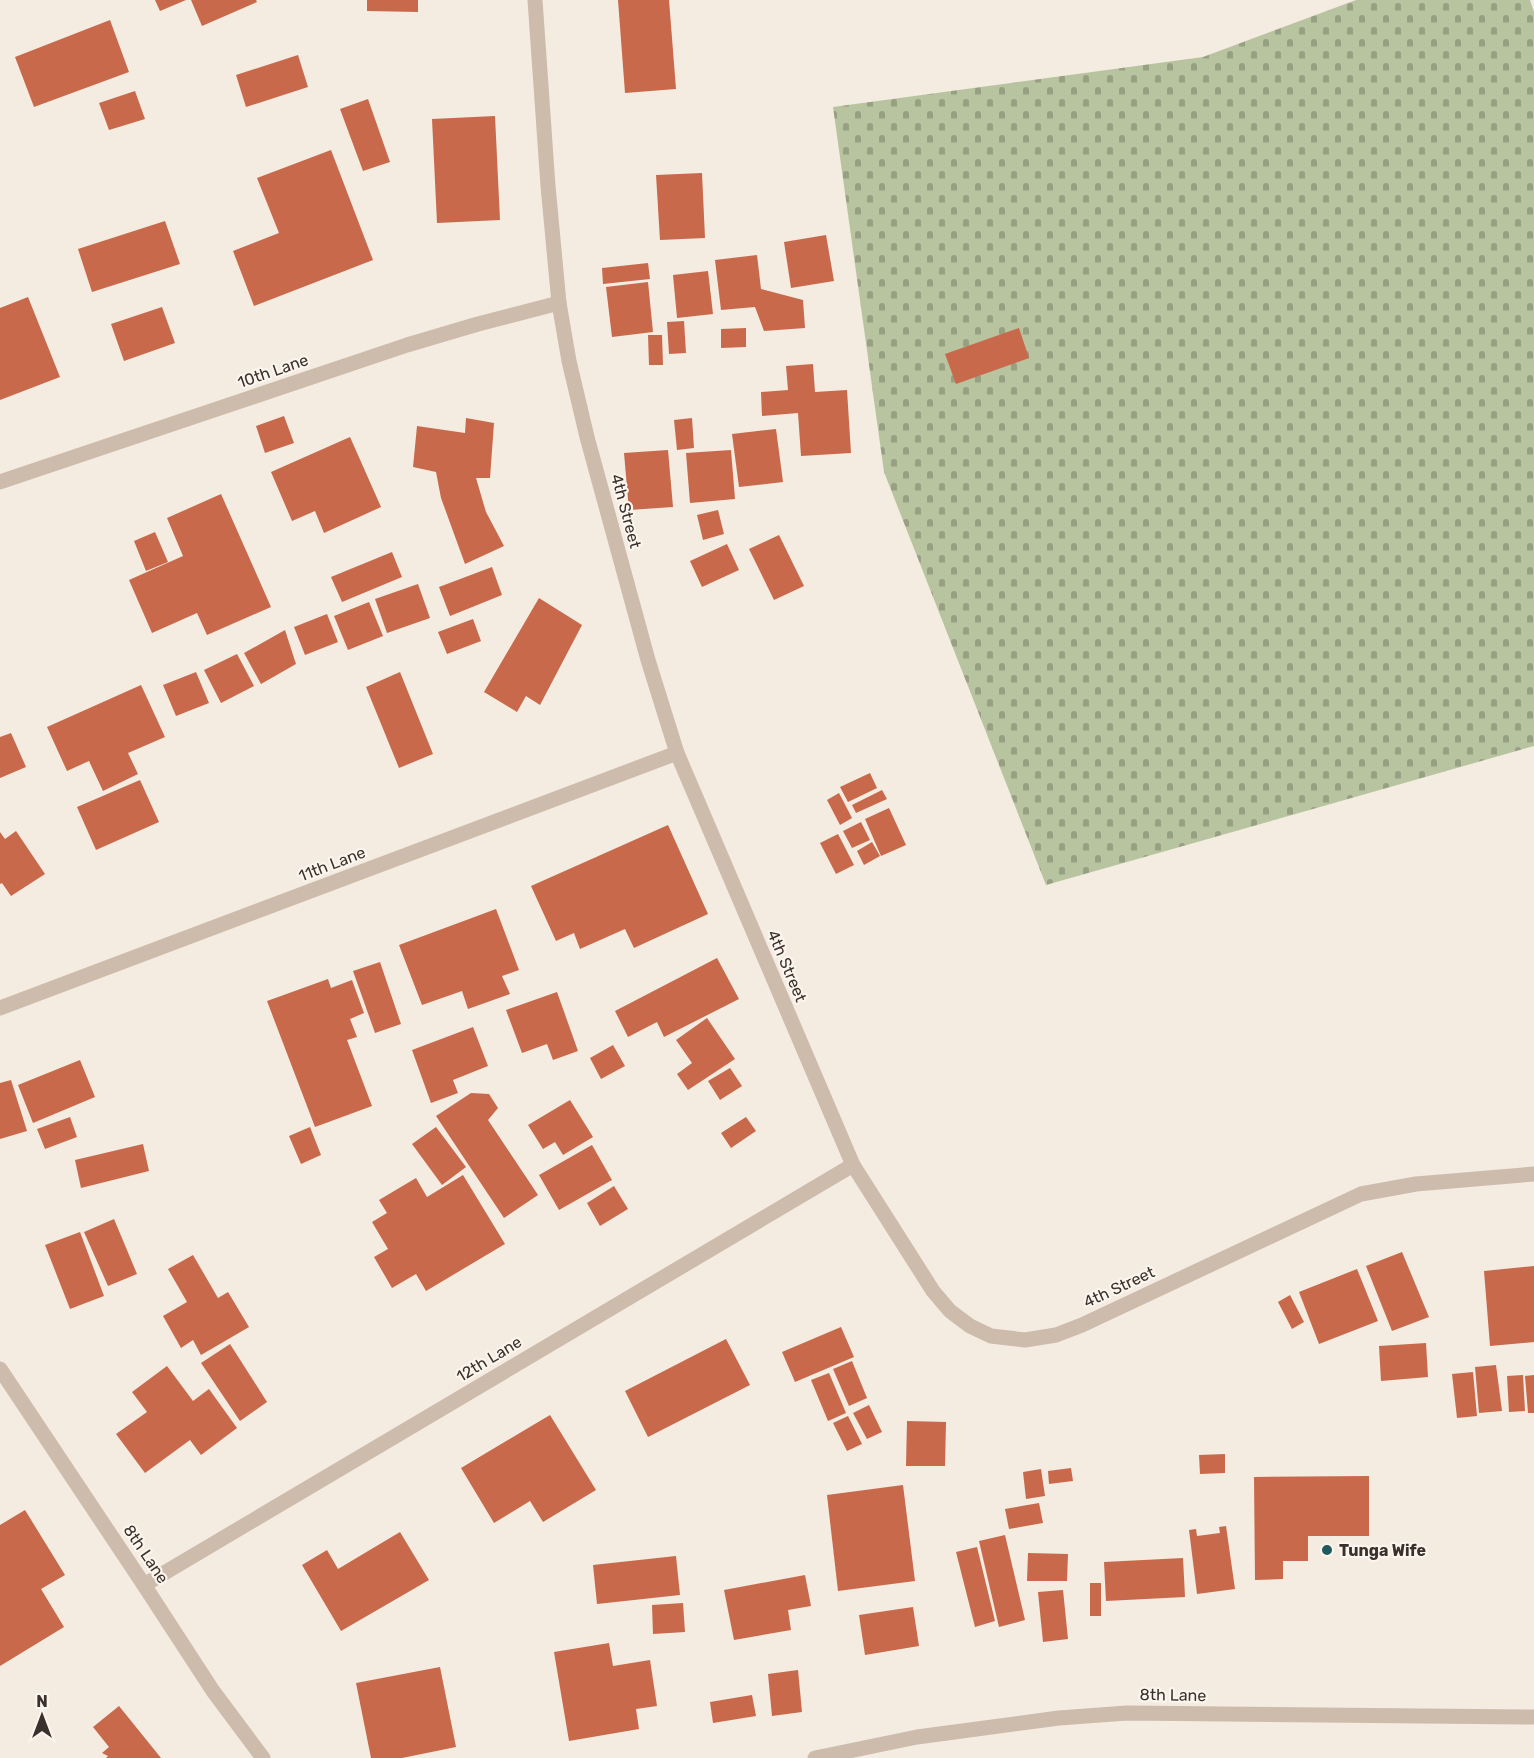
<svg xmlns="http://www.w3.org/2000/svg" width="1534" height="1758" font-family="Rubik,sans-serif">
<defs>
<pattern id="cemetery-stones" width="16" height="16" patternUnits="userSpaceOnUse" patternTransform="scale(1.5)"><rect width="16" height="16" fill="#b8c4a0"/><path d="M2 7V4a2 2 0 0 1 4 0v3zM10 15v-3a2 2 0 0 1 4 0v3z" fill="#97a083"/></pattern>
</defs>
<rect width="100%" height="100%" fill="#f4ebe1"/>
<polygon fill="url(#cemetery-stones)" points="1356,0 1530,0 1534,12 1534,746 1046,885 884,472 833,107 1203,57"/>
<g fill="#c8694b">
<polygon points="155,0 186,0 160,11"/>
<polygon points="191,0 256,0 257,2 202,26"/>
<polygon points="367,0 418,0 418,12 367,11"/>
<polygon points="618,0 669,0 676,89 625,93"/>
<polygon points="110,20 129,72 34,107 15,57"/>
<polygon points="298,55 308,87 246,107 236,75"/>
<polygon points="135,91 145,119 109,130 99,103"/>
<polygon points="368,99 390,162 363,171 340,109"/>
<polygon points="495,116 500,220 437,223 432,119"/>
<polygon points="331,150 373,260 254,306 233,251 279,233 257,178"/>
<polygon points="702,173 705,238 660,240 656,175"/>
<polygon points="165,221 180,264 92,292 78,249"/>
<polygon points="826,235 834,281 791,288 784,242"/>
<polygon points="757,255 761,289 803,300 805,328 764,331 755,307 721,310 715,260"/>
<polygon points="648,263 650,279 603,284 602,268"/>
<polygon points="708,271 713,314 677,318 673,275"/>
<polygon points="648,282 653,332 612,337 606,287"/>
<polygon points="28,297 60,377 0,400 0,308"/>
<polygon points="162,307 175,343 124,361 111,324"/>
<polygon points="684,321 686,353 669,354 667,322"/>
<polygon points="746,328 746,347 721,348 721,329"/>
<polygon points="1019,328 1029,358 956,384 945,354"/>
<polygon points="648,335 662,335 663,365 649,365"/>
<polygon points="813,364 815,392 847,390 851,453 801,456 798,413 762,416 761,392 788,390 786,366"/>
<polygon points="284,416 294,443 265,453 256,426"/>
<polygon points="466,418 494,423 490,478 476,478 486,512 504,546 465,564 441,498 436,472 413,467 417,426 465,433"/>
<polygon points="692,418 694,448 677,450 674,420"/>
<polygon points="776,429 783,482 739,487 732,434"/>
<polygon points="350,437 381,507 324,533 315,511 292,521 271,472"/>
<polygon points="668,450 673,507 629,510 624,453"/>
<polygon points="731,450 735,499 690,503 686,453"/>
<polygon points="221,494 271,607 207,635 197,613 152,633 129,580 183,556 167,518"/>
<polygon points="718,510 724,534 703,540 697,515"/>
<polygon points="155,532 168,562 146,571 134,541"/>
<polygon points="779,535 804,586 774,600 749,549"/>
<polygon points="727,544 739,570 702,587 690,561"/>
<polygon points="392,552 402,577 342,602 331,577"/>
<polygon points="492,567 502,595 450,616 439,587"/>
<polygon points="418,584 430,618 387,633 375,599"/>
<polygon points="539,598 582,625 540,705 526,696 517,712 484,692"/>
<polygon points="369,602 383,636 348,650 334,616"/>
<polygon points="327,614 338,642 305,655 294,627"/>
<polygon points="473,619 481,641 447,654 438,632"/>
<polygon points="285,630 296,664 261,684 244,653"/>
<polygon points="237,654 254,686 221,703 204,670"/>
<polygon points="196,672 209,703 176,716 163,685"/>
<polygon points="400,672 433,754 399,768 366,687"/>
<polygon points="141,685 165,737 128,753 138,774 103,791 89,761 67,771 47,727"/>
<polygon points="11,733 26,767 0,778 0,737"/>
<polygon points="870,773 877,788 848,802 840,787"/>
<polygon points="140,780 159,822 96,850 77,807"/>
<polygon points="882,790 887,799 856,813 852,805"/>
<polygon points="839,793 852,818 840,825 827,800"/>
<polygon points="889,808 906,845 881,856 865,819"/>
<polygon points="861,822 870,840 852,848 843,831"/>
<polygon points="668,825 708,914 634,948 625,929 580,949 574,933 556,941 531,886"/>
<polygon points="16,831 45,874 11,896 2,883 0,884 0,832 5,839"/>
<polygon points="838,834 854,865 836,874 820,843"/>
<polygon points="872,842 880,856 864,865 857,851"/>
<polygon points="496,909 519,970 502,976 510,994 468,1009 462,991 422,1005 399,945"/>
<polygon points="717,958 739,999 664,1037 657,1022 628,1037 615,1011"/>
<polygon points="380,962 401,1024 375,1033 353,971"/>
<polygon points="328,979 331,988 352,980 364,1013 350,1019 357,1037 347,1040 372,1106 315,1127 267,1001"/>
<polygon points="557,992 578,1051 553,1060 547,1044 522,1053 506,1010"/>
<polygon points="707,1018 735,1059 688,1090 677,1074 692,1063 676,1040"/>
<polygon points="473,1027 488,1066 453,1080 458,1093 431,1103 412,1050"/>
<polygon points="613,1045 625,1066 601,1079 590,1058"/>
<polygon points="80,1060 95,1097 33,1123 18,1085"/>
<polygon points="730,1068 742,1086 720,1100 708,1081"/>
<polygon points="11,1080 27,1131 0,1139 0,1083"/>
<polygon points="471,1093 489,1094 498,1108 488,1120 538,1195 504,1218 436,1116"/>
<polygon points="570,1100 593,1137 563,1155 555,1142 543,1149 528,1125"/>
<polygon points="70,1117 77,1137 45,1149 37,1129"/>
<polygon points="746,1117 756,1131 731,1148 721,1133"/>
<polygon points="310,1127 321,1155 301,1164 289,1136"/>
<polygon points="436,1127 466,1167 442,1185 412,1144"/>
<polygon points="143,1144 149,1171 81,1188 75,1160"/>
<polygon points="592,1145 612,1180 559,1210 539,1175"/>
<polygon points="463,1175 505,1244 426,1291 416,1274 392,1288 374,1257 388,1249 372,1222 387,1213 379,1200 416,1178 427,1197"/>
<polygon points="614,1186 628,1209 600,1226 587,1203"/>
<polygon points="114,1219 137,1274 108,1286 84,1232"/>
<polygon points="80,1232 104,1296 70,1309 45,1245"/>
<polygon points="1402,1252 1429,1317 1392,1331 1366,1266"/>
<polygon points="193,1255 218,1298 228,1292 249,1327 201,1355 193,1340 181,1348 163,1316 187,1302 168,1269"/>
<polygon points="1534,1266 1534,1342 1490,1346 1484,1271"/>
<polygon points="1357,1269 1378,1321 1319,1344 1299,1292"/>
<polygon points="1290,1295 1304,1322 1292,1329 1278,1302"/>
<polygon points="841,1327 854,1357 795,1382 782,1352"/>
<polygon points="726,1339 750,1385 648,1437 625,1391"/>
<polygon points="1426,1343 1428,1377 1381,1381 1379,1346"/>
<polygon points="230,1344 267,1402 240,1421 201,1363"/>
<polygon points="852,1361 867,1398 849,1406 833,1369"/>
<polygon points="1496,1365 1502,1411 1479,1413 1475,1367"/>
<polygon points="167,1366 193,1401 209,1389 237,1428 201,1455 190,1440 145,1473 116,1434 147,1412 132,1392"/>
<polygon points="1473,1372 1477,1416 1457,1418 1452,1374"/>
<polygon points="829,1373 846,1413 828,1421 811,1380"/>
<polygon points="1523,1375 1525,1411 1509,1412 1507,1376"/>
<polygon points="1534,1375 1534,1413 1528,1413 1525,1376"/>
<polygon points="869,1405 882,1432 867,1439 853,1413"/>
<polygon points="550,1415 596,1490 543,1522 530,1501 494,1523 461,1468"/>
<polygon points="848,1416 862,1444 847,1451 833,1423"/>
<polygon points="907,1421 946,1422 945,1466 906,1466"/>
<polygon points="1225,1454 1225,1473 1200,1474 1199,1455"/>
<polygon points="1071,1468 1073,1481 1049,1484 1048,1471"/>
<polygon points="1041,1469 1045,1496 1026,1499 1023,1472"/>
<polygon points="1369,1476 1369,1536 1308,1536 1308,1561 1283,1561 1283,1579 1255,1580 1254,1477"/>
<polygon points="903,1485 915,1581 838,1591 827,1495"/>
<polygon points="1039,1503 1043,1523 1009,1529 1005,1509"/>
<polygon points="25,1510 65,1575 41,1589 64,1627 0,1666 0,1525"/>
<polygon points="1226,1526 1235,1589 1197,1594 1189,1530 1196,1529 1197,1536 1220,1533 1219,1527"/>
<polygon points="400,1532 429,1580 341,1631 302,1565 327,1550 338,1569"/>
<polygon points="1005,1535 1025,1620 999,1627 979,1541"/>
<polygon points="977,1547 995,1621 975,1627 956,1552"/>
<polygon points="1028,1553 1068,1554 1067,1581 1027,1581"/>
<polygon points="676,1556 680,1595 597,1604 593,1565"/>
<polygon points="1183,1558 1185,1597 1106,1601 1104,1562"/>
<polygon points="805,1575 811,1606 788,1610 791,1630 734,1640 724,1590"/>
<rect x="1090" y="1583" width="11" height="33"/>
<polygon points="1063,1590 1068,1639 1043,1642 1038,1592"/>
<polygon points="683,1603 685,1632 653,1634 652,1605"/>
<polygon points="913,1607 919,1646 865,1655 859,1615"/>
<polygon points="609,1643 613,1666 650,1660 657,1706 636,1709 639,1729 569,1741 554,1652"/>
<polygon points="440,1667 456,1747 402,1758 371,1758 356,1683"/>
<polygon points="798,1670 802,1712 772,1716 768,1674"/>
<polygon points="752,1695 756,1716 713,1723 710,1702"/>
<polygon points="119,1706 161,1758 106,1758 108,1756 102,1753 109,1747 93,1727"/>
</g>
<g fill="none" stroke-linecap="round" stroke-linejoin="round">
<g stroke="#cdbbac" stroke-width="15">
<polyline points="535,0 548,186 559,303 569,361 587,437 648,660 677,753 853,1165 933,1291 950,1311 970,1326 991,1336 1025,1340 1056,1335 1082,1325 1361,1194 1416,1184 1534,1174"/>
<polyline points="0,482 407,345 478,324 559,303"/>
<polyline points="0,1008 677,753"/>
<polyline points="0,1369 144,1585 213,1691 263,1758"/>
<polyline points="144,1585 853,1165"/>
<polyline points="815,1758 917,1737 1059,1718 1127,1713 1534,1717"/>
</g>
</g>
<circle fill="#1f5a5e" stroke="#fbf5ee" stroke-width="2" cx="1327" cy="1550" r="6"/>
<g text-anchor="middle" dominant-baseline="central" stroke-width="4.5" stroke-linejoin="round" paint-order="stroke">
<g font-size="16" fill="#3b302b" stroke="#fbf5ee">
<text transform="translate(273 371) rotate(-19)">10th Lane</text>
<text transform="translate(626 511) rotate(75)">4th Street</text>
<text transform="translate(332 864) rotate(-21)">11th Lane</text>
<text transform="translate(787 966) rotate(67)">4th Street</text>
<text transform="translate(1119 1287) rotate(-25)">4th Street</text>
<text transform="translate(489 1359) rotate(-31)">12th Lane</text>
<text transform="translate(146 1554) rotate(56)">8th Lane</text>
<text transform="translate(1173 1695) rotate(1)">8th Lane</text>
</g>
<g font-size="16" font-weight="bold" fill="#3b302b" stroke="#fbf5ee" text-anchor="start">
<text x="1339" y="1550">Tunga Wife</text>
</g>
</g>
<g transform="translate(42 1716)" stroke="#fbf5ee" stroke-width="4.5" paint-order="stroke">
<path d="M0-4.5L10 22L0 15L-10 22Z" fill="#3b302b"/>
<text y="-9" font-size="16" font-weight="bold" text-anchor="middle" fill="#3b302b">N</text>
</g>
</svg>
